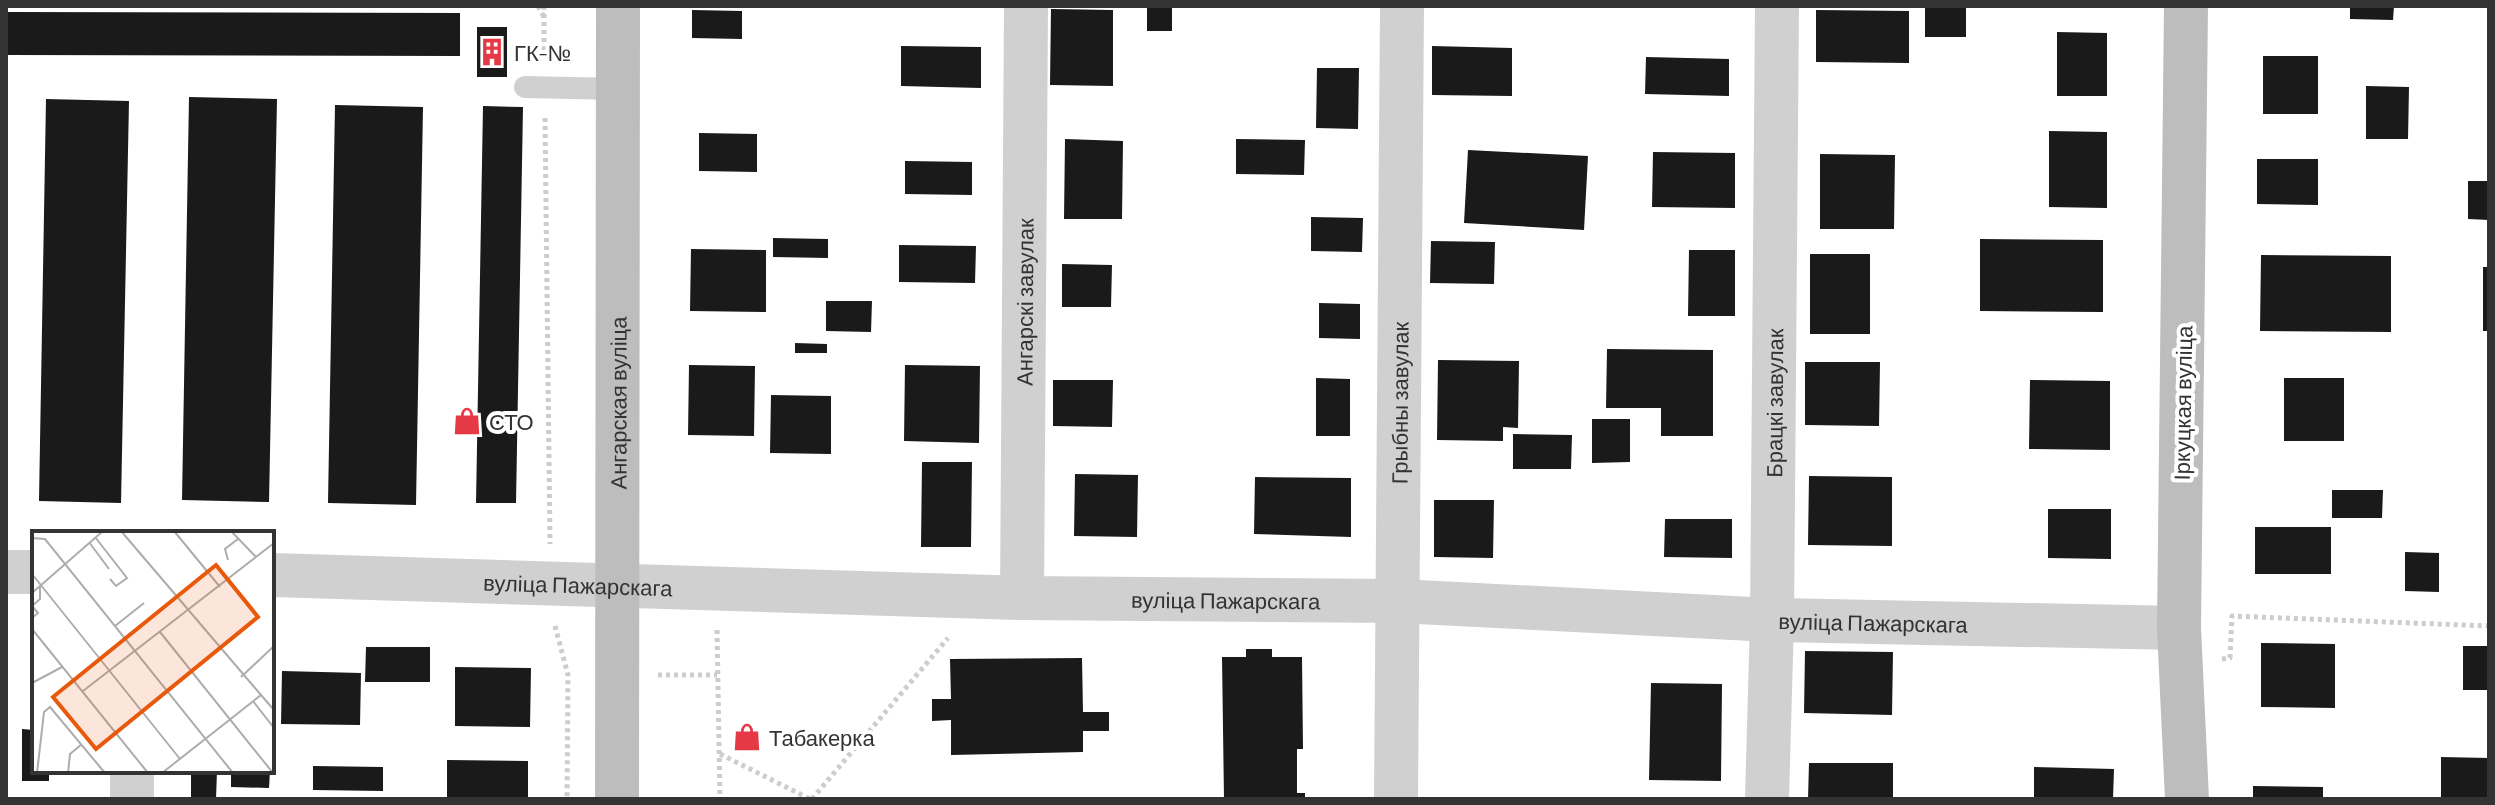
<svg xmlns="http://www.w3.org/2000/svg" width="2495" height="805" font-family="Barlow,sans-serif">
<rect width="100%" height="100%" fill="#fff"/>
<g fill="#1a1a1a">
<rect x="1147" y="6" width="25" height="25"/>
<rect x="1925" y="6" width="41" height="31"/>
<polygon points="2350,6 2394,6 2393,20 2350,19"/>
<polygon points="1051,9 1113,10 1113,86 1050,85"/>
<polygon points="692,10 742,11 742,39 692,38"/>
<polygon points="1816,10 1909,11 1909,63 1816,62"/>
<polygon points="6,12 460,13 460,56 6,55"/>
<rect x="477" y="27" width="30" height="50"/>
<polygon points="2057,32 2107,33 2107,96 2057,96"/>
<polygon points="901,46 981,47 981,88 901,86"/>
<polygon points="1432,46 1512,48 1512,96 1432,95"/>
<rect x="2263" y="56" width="55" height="58"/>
<polygon points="1646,57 1729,59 1729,96 1645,94"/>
<polygon points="1317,68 1359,68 1358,129 1316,128"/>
<polygon points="2366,86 2409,87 2408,139 2366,139"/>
<polygon points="189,97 277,99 269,502 182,500"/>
<polygon points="46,99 129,101 121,503 39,501"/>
<polygon points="335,105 423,107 416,505 328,503"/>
<polygon points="483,106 523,107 516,503 476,503"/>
<polygon points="2049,131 2107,132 2107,208 2049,207"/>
<polygon points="699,133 757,134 757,172 699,171"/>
<polygon points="1065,139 1123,141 1122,219 1064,219"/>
<polygon points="1236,139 1305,140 1304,175 1236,174"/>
<polygon points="1468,150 1588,156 1584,230 1464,223"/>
<polygon points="1653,152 1735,153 1735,208 1652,207"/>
<polygon points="1820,154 1895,155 1894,229 1820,229"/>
<polygon points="2257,159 2318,159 2318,205 2257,204"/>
<polygon points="905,161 972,162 972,195 905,194"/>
<polygon points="2468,181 2489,181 2489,220 2468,219"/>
<polygon points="1311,217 1363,218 1362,252 1311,251"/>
<polygon points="773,238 828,239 828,258 773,257"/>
<polygon points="1980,239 2103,240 2103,312 1980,311"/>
<polygon points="1431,241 1495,242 1494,284 1430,283"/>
<polygon points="899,245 976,246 975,283 899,282"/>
<polygon points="691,249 766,250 766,312 690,311"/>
<polygon points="1689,250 1735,250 1735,316 1688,316"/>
<rect x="1810" y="254" width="60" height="80"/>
<polygon points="2261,255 2391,256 2391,332 2260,331"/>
<polygon points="1062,264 1112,265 1111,307 1062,307"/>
<rect x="2483" y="267" width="6" height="64"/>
<polygon points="826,301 872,301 871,332 826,331"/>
<polygon points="1319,303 1360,304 1360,339 1319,338"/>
<polygon points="795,343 827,344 827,353 795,353"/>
<polygon points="1607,349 1713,350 1713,436 1661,436 1661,408 1606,408"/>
<polygon points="1438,360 1519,361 1518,428 1503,427 1503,441 1437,440"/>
<polygon points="1805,362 1880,362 1879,426 1805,425"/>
<polygon points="689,365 755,366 754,436 688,435"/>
<polygon points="905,365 980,366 979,443 904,441"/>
<polygon points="1316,378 1350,379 1350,436 1316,436"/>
<rect x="2284" y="378" width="60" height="63"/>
<polygon points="1053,380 1113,380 1112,427 1053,426"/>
<polygon points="2030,380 2110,381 2110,450 2029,449"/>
<polygon points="771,395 831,396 831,454 770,453"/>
<polygon points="1592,419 1630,419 1630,462 1592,463"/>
<polygon points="1513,434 1572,435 1571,469 1513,469"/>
<polygon points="922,462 972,462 971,547 921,547"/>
<polygon points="1075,474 1138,475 1137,537 1074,536"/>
<polygon points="1809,476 1892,477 1892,546 1808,545"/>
<polygon points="1255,477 1351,478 1351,537 1254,534"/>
<polygon points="2332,490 2383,490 2382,518 2332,518"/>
<polygon points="1434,500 1494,500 1493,558 1434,557"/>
<polygon points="2048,509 2111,509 2111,559 2048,558"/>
<polygon points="1665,519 1732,519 1732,558 1664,557"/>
<rect x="2255" y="527" width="76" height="47"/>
<polygon points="2405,552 2439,553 2439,592 2405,591"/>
<polygon points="2261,643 2335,644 2335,708 2261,707"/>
<rect x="2463" y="646" width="26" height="44"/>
<polygon points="366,647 430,647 430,682 365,682"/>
<polygon points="1246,649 1272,649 1272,657 1302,657 1303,749 1297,749 1297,793 1305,793 1305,799 1224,799 1222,657 1246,657"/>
<polygon points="1805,651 1893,652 1892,715 1804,713"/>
<polygon points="1082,658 1083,712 1109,712 1109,731 1083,731 1083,752 951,755 951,720 932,721 932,699 951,699 950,659"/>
<polygon points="455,667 531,668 530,727 455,726"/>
<polygon points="282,671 361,673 360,725 281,724"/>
<polygon points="1651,683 1722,684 1721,781 1649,780"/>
<polygon points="22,729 34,730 34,771 49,771 49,781 22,781"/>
<polygon points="2441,757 2489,758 2489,799 2441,799"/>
<polygon points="447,760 528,761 528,799 447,799"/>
<polygon points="1809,763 1893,763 1893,799 1808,799"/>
<polygon points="313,766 383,767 383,791 313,790"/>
<polygon points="2034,767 2114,769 2113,799 2034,799"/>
<polygon points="191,771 217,771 216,799 191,799"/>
<polygon points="231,771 270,771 269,788 231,787"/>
<polygon points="2253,786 2323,787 2323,799 2253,799"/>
</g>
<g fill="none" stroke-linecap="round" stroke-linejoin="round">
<g stroke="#cdcdcd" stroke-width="5" stroke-dasharray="4 4" stroke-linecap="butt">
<polyline points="538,6 544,17"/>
<polyline points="544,6 544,60"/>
<polyline points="545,118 550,544"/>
<polyline points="555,626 568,675 567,799"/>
<polyline points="717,630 720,799"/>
<polyline points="2222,659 2230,658 2232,616 2489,626"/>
<polyline points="658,675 717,675"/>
<polyline points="720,754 810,799"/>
<polyline points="812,799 948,638"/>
</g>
<polyline stroke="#d0d0d0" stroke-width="22" points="525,87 618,89"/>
<g stroke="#d0d0d0" stroke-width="44">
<polyline points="6,572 34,572"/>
<path id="s1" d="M272,575L1022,598L1398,601L1772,620L2179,628"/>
<path id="s2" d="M1022,598L1026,6"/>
<polyline points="132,771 132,799"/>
<path id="s3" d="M1396,799L1402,6"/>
<path id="s4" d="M1767,799L1772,620L1777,6"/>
</g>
<g stroke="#bdbdbd" stroke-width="44">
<polyline points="2186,6 2179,628 2187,799"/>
<path id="s5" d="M617,799L618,6"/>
</g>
</g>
<defs>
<symbol id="building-bare" viewBox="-9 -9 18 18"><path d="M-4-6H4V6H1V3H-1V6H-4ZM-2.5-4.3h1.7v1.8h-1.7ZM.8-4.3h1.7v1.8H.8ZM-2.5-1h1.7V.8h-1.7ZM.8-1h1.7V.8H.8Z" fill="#e63946" stroke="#fff" stroke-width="2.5" paint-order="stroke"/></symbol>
<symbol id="shop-bare" viewBox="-9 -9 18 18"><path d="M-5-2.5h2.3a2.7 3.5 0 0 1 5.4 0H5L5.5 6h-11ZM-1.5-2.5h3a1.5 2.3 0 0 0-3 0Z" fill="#e63946" stroke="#fff" stroke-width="2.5" paint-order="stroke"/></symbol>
</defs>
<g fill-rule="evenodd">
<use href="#building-bare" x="472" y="32" width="40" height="40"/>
<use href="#shop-bare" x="447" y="401" width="40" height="40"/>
<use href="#shop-bare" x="727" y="717" width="40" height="40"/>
</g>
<g text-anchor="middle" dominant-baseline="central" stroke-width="8" stroke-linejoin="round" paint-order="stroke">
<g font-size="22" fill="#333" stroke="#fff" text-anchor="start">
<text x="514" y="52">ГК-№</text>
<text x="489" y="421">СТО</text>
<text x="769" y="737">Табакерка</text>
</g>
<g font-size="22" fill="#333" stroke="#fff">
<text stroke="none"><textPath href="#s2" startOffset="296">Ангарскі завулак</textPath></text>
<text stroke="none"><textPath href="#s5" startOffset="396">Ангарская вуліца</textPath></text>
<text stroke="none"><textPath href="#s3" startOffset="396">Грыбны завулак</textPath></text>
<text stroke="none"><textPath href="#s4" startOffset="396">Брацкі завулак</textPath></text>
<text transform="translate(2182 403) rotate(-89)">Іркуцкая вуліца</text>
<text stroke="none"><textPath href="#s1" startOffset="306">вуліца Пажарскага</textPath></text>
<text stroke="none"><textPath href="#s1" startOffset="954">вуліца Пажарскага</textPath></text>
<text stroke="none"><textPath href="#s1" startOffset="1602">вуліца Пажарскага</textPath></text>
</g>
</g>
<g transform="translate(32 531)">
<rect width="242" height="242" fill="#fff"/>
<path fill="none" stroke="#adadad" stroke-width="2" d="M89,0L229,164M142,0L188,56M199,0L224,26M63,6L95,47L84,55L78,48M0,7L13,8L201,242M57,11L77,38M196,29L193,18L206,8M0,43L148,228M0,62L71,0M0,87L6,82L0,75L8,68V55M83,95L112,72M0,98L116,242M128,101L241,242M209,146L242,115M0,152L30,136M51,160L242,12M221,170L242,197M5,242L12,181L18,176L73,242M36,242L38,223L50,213M130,242L229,164L242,179"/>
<path fill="#e8590c" fill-opacity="0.15" stroke="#e8590c" stroke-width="4" d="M184,34L226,86L64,218L21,166Z"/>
<rect width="242" height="242" fill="none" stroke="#333" stroke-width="4"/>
</g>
<rect width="2495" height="805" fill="none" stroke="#333333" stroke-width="16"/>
</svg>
